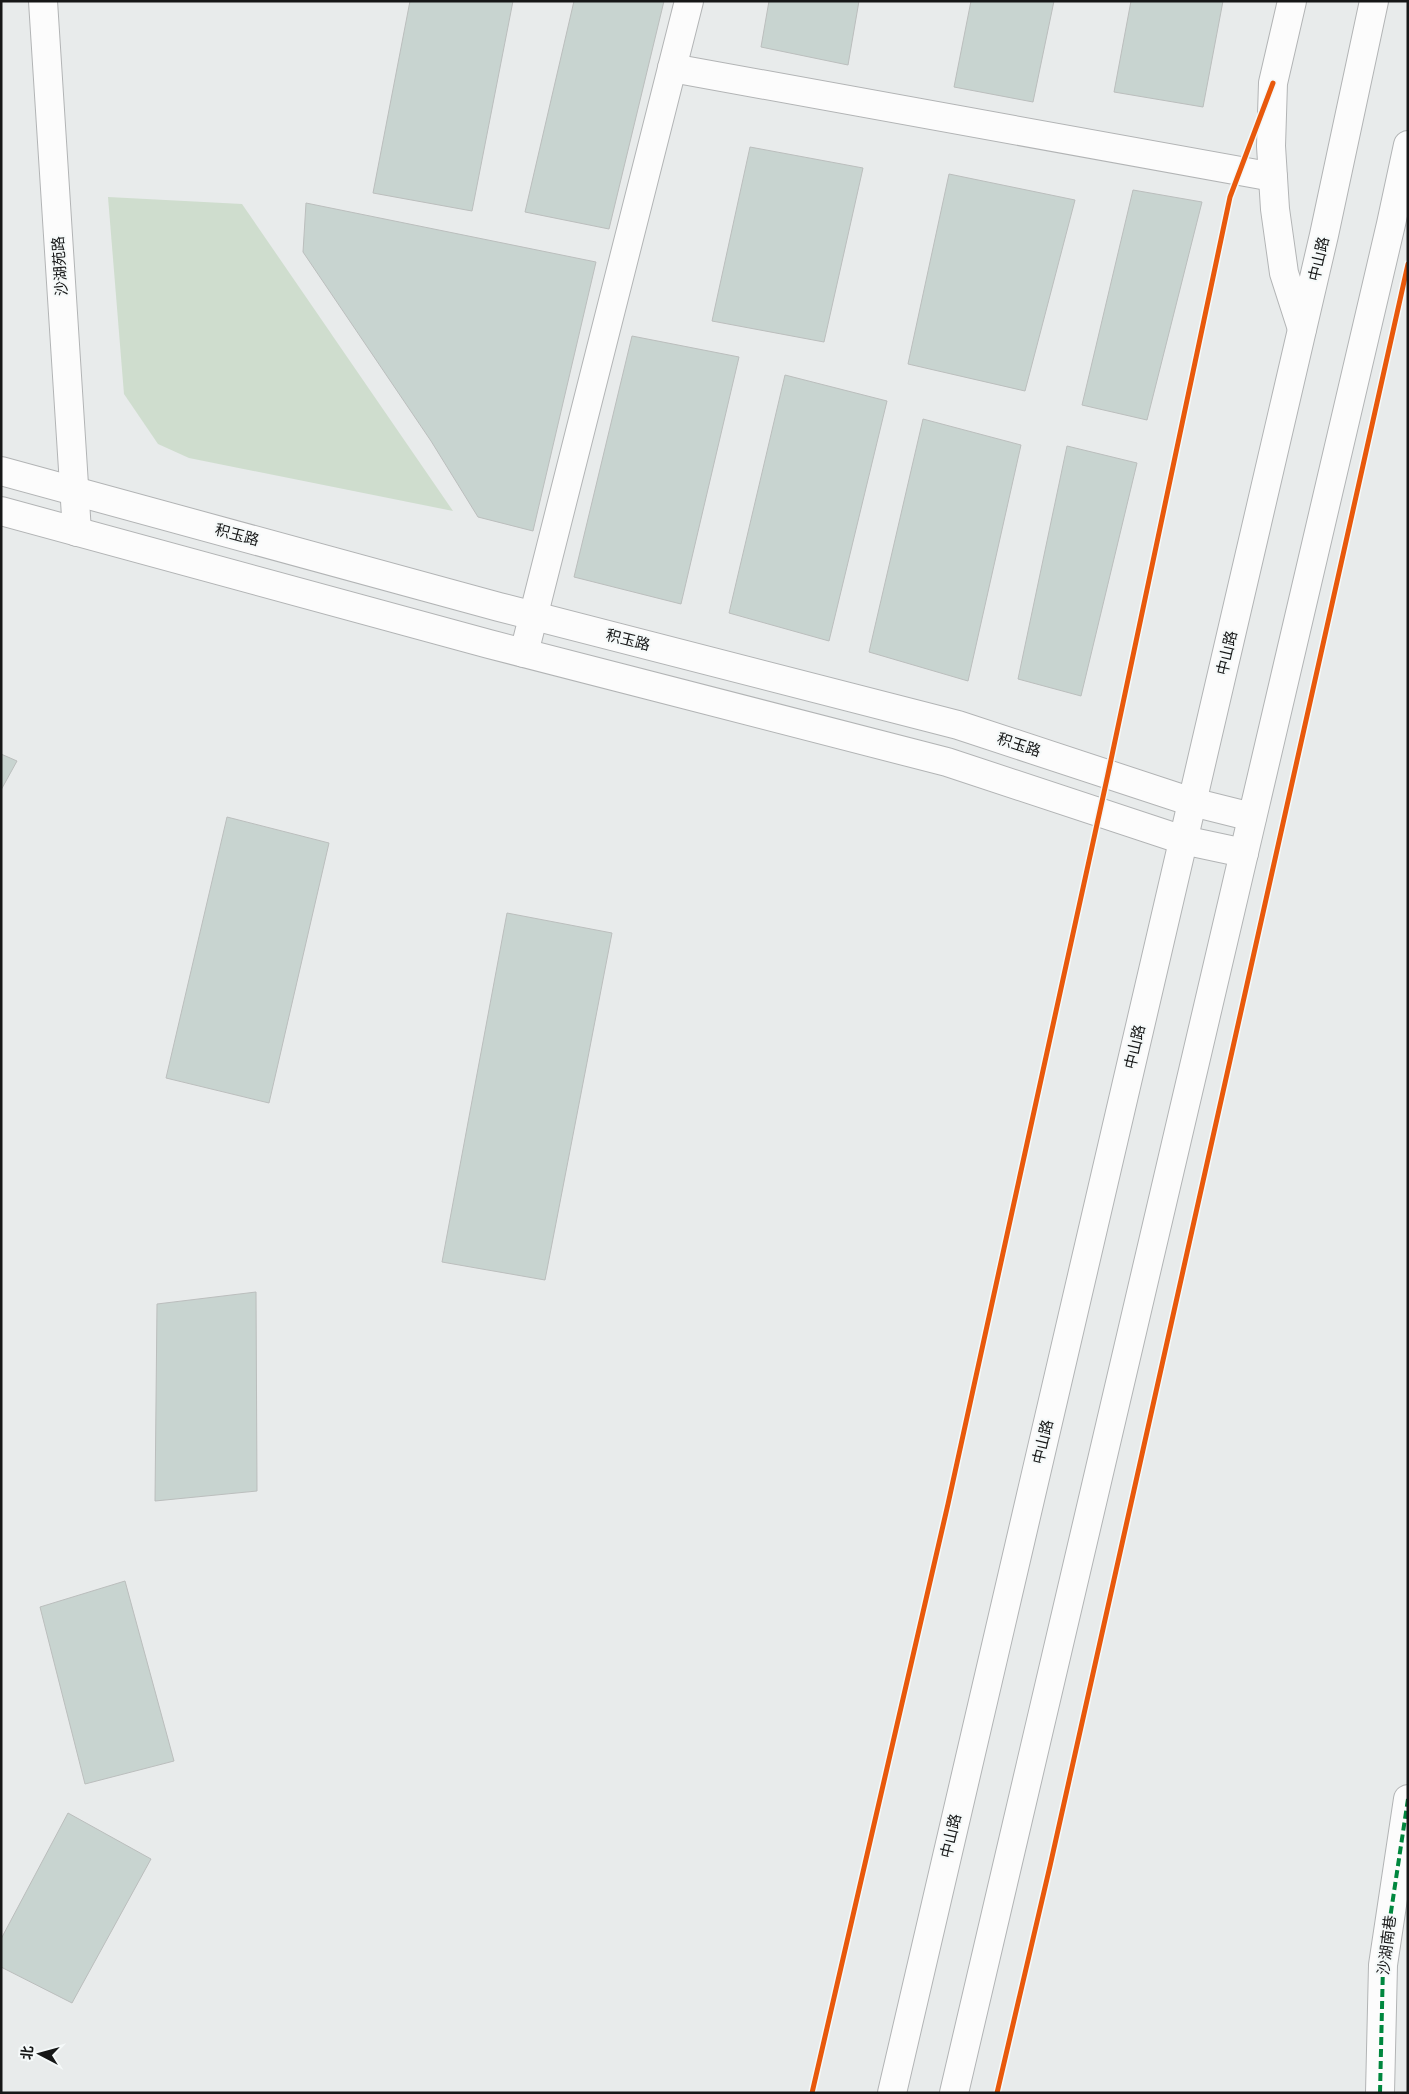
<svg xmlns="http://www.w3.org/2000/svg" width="1409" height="2094" font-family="Karla,'Noto Sans SC',sans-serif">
<rect width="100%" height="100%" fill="#e8ebeb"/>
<polygon fill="#cfddce" points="108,197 242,204 453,511 189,458 158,444 124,394"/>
<g fill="#c8d4d0" stroke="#bbbebd">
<polygon points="410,1 513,1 472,211 373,193"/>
<polygon points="574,1 664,1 609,229 525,212"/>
<polygon points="769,1 859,1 848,65 761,47"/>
<polygon points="971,1 1054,1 1033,102 954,87"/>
<polygon points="1131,1 1223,1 1203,107 1114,92"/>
<polygon points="750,147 863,168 824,342 712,321"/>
<polygon points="949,174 1075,200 1025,391 908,364"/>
<polygon points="1133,190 1202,202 1147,420 1082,405"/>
<polygon points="306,203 596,262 533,531 478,517 431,441 303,252"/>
<polygon points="632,336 739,357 681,604 574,577"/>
<polygon points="785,375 887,401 829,641 729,613"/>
<polygon points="923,419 1021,445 968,681 869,652"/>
<polygon points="1067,446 1137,463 1081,696 1018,679"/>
<polygon points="1,754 17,761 1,790"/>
<polygon points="227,817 329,843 269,1103 166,1078"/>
<polygon points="507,913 612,933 545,1280 442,1262"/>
<polygon points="256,1292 257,1491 155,1501 157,1304"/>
<polygon points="125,1581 174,1761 85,1784 40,1607"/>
<polygon points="68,1813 151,1859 72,2003 1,1967 1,1939"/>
</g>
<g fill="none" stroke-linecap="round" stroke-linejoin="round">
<defs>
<g id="minor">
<polyline points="672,68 1273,177"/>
<polyline points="524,653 689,1"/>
<polyline points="1380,2093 1383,1965 1408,1799"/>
</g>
<polyline id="tertiary" points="43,1 77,532"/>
<g id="secondary">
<polyline points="1,471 499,607 958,725 1192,802 1252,817"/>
<polyline points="1,511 489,644 947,762 1183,840 1244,853"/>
</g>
<g id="primary">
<polyline points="1292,1 1273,83 1271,146 1275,209 1284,273 1302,329"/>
<polyline points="892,2093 1324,235 1374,1"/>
<polyline points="954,2093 1391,224 1408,145"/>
</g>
</defs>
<use href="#minor" stroke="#b2b4b5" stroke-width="30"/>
<use href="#tertiary" stroke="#b2b4b5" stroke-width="30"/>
<use href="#secondary" stroke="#b2b4b5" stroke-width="30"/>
<use href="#primary" stroke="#b2b4b5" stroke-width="30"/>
<use href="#minor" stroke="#fcfcfc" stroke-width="28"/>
<use href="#tertiary" stroke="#fcfcfc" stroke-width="28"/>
<use href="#secondary" stroke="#fcfcfc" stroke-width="28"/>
<use href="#primary" stroke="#fcfcfc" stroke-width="28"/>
<polyline stroke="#00873e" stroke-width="4" stroke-dasharray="8 4" stroke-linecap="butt" points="1380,2093 1383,1965 1408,1799"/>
<defs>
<g id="cycleway">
<polyline points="812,2093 948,1504 1108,774 1230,197 1273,83"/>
<polyline points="997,2093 1050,1866 1408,264"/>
</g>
</defs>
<use href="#cycleway" stroke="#f5f9f9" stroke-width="8"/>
<use href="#cycleway" stroke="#e8590c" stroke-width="5"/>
</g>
<g text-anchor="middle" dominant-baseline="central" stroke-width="4" stroke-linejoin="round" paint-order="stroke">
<g font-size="15" fill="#161717" stroke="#f5f9f9">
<text transform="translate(1319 259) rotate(-77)">中山路</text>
<text transform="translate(60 266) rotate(-94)">沙湖苑路</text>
<text transform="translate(237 535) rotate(15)">积玉路</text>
<text transform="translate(628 640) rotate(14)">积玉路</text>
<text transform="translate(1227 653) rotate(-77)">中山路</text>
<text transform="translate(1019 745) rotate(18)">积玉路</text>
<text transform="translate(1135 1047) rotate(-77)">中山路</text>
<text transform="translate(1043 1442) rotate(-77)">中山路</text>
<text transform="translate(951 1836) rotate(-77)">中山路</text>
<text transform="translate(1387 1945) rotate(-83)">沙湖南巷</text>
</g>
</g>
<rect width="1409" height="2094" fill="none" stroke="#161717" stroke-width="5"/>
<g transform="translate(40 2054) rotate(276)" stroke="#f5f9f9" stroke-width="4" paint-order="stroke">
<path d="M0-4L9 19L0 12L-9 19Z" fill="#161717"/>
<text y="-8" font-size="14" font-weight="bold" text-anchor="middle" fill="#161717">北</text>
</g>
</svg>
